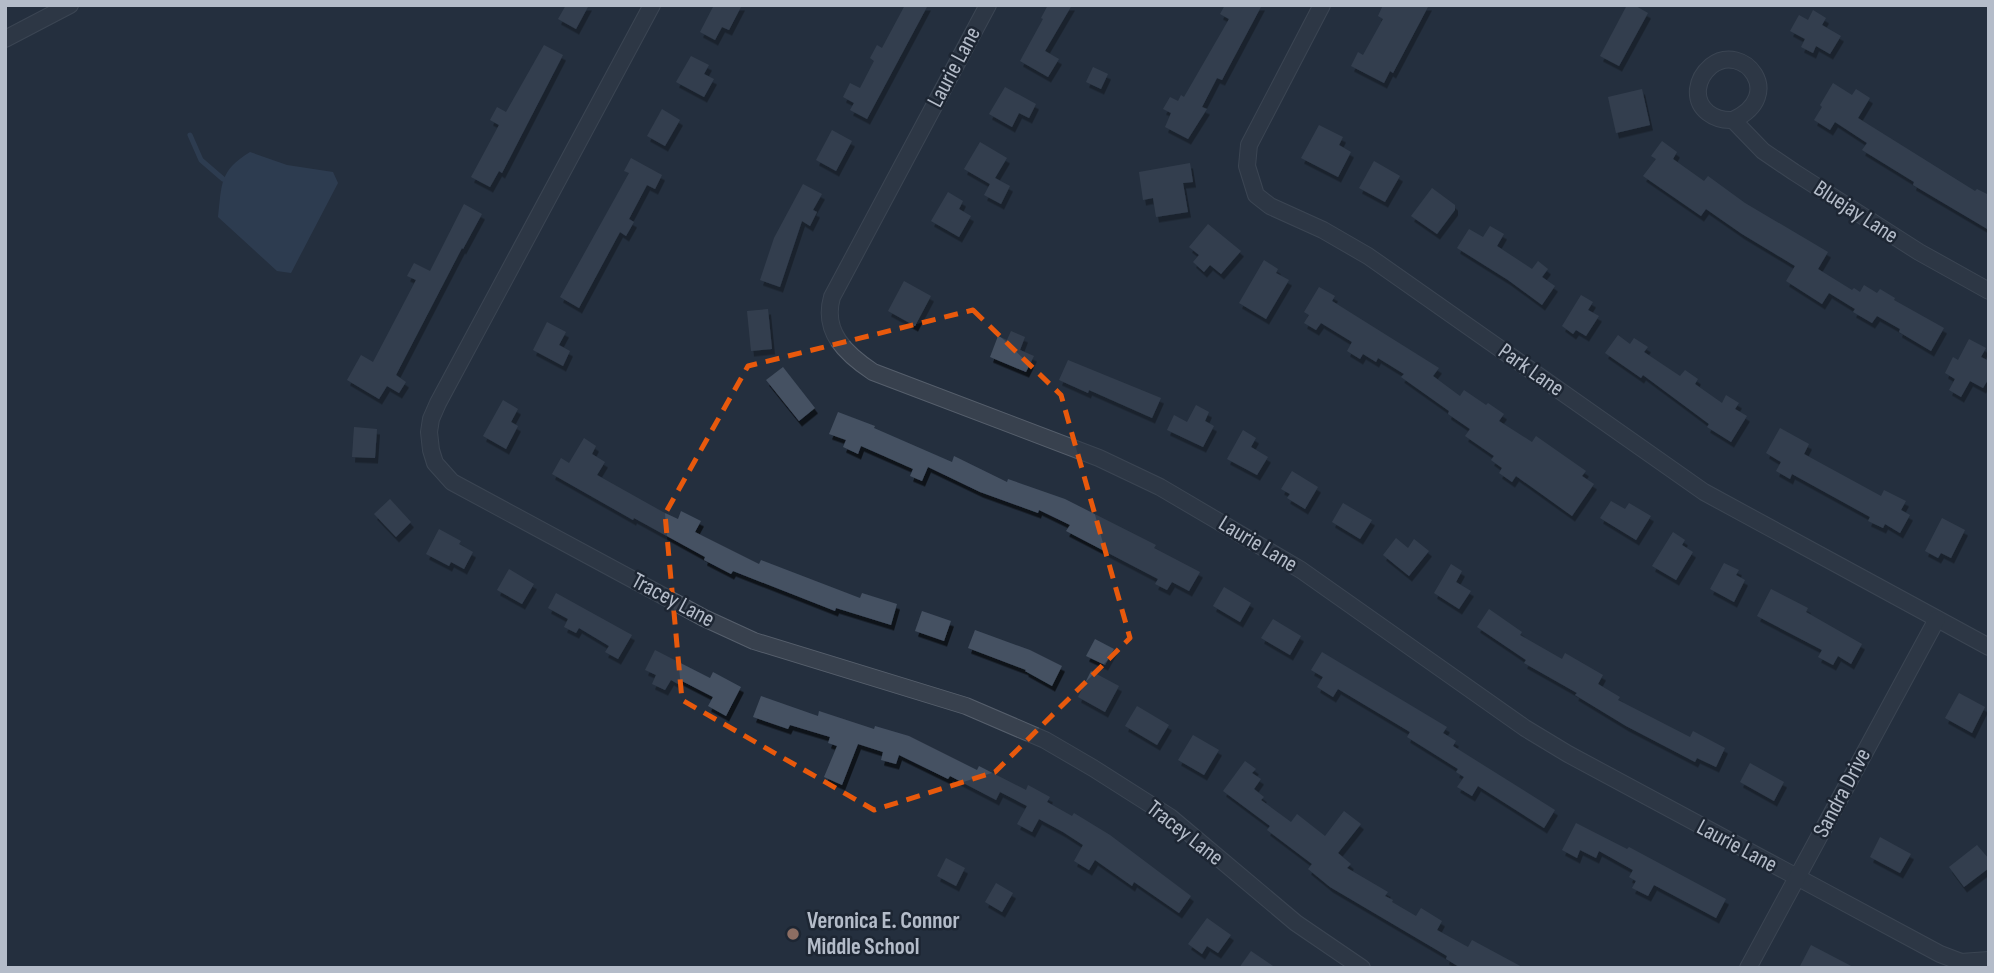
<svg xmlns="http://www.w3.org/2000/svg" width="1994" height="973" font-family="'Sofia Sans Condensed',sans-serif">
<defs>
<filter id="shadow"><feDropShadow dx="3" dy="5.5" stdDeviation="0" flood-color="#0009"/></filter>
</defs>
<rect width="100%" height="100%" fill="#242f3e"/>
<path fill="#394c67" d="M250,152L287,165L333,172L338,183L291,273L277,271L218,217C222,184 219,171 250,152Z"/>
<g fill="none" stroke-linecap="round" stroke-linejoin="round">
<polyline stroke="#394c67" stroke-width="5" points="190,135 201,160 223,179"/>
</g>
<g fill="#455162" filter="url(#shadow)">
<polygon points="566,5 589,5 576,29 558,19"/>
<polygon points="714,5 742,5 729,30 722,27 715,40 700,32"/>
<polygon points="905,5 928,5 867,119 850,110 854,103 843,97 850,83 860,88 874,61 870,58 877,45 882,48"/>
<polygon points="1048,5 1072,5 1045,51 1059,59 1048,77 1020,61 1043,19 1041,18"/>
<polygon points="1225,5 1262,5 1222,80 1217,78 1202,107 1207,109 1188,139 1165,127 1171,113 1163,109 1170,97 1178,101 1181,95 1184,97 1229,19 1220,14"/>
<polygon points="1383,5 1429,5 1393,73 1390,71 1384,83 1351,66 1358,52 1363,55 1383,19 1378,16"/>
<polygon points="1627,5 1634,5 1648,13 1619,66 1600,56"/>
<polygon points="1813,10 1826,18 1822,25 1841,36 1830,54 1816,46 1813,53 1801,47 1805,39 1790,31 1799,15 1808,20"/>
<polygon points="544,45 563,55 502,173 499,171 490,187 471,177 499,125 490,120 497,107 506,112"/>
<polygon points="691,56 709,65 704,74 714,79 704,97 676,82"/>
<polygon points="1093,67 1108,74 1101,89 1086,82"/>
<polygon points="1833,83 1852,95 1856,89 1870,98 1858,118 1975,191 1977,189 1989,195 1989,230 1913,185 1914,182 1862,150 1867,143 1835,122 1830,130 1814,120 1822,107 1820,105"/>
<polygon points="1005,87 1036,104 1029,118 1019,113 1012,127 989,114"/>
<polygon points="1642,89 1650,125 1616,133 1608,97"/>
<polygon points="662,109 680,120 665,146 647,136"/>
<polygon points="1319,125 1343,137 1339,145 1351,152 1338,177 1301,158"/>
<polygon points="832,130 852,141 836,171 816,160"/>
<polygon points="1662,141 1677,152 1673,159 1704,181 1708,176 1745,203 1828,252 1818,269 1852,290 1854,288 1860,292 1864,285 1877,293 1880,289 1895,298 1894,300 1944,328 1931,351 1899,332 1900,329 1877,316 1872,323 1853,312 1855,309 1829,293 1822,304 1786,281 1795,266 1742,234 1706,209 1701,216 1643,176 1656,159 1651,156"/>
<polygon points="980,142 1007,158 995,178 1010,186 1001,204 984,195 990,184 964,169"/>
<polygon points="631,158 662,175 655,189 647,185 629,219 634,222 626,236 620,232 579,308 560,297 629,173 624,171"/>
<polygon points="1374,161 1400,176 1385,202 1359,188"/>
<polygon points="1190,163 1193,182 1183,183 1188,212 1156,217 1153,198 1143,200 1139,172"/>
<polygon points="803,184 822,194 813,210 817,212 810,226 802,221 780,287 760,280 774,238"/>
<polygon points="1432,188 1455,205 1455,210 1437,234 1411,216"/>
<polygon points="948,192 963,201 959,209 971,216 959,237 931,221"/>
<polygon points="464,204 482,214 463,249 462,248 396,375 406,382 399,393 387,386 379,399 347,380 361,355 373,362 416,280 407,276 414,263 430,271"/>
<polygon points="1208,224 1241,251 1221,274 1210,265 1204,272 1193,262 1199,255 1189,247"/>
<polygon points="1490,226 1504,234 1497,246 1532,269 1538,261 1548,269 1542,277 1555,286 1542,305 1508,280 1457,248 1469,229 1483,237"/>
<polygon points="1264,260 1278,269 1276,273 1289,280 1266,319 1239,303"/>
<polygon points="904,281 931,296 915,326 888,311"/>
<polygon points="1319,287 1335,296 1332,301 1439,368 1433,376 1460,396 1464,390 1486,405 1488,403 1504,414 1499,421 1532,442 1536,436 1586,471 1582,476 1594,484 1572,516 1516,476 1512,482 1499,473 1502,468 1491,460 1494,456 1465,436 1470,429 1448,414 1449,411 1401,377 1404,374 1378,358 1376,362 1363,354 1360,359 1347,351 1352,342 1321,323 1316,330 1304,323 1309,315 1304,312"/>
<polygon points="1581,295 1593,302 1588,310 1599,316 1586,336 1576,330 1573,334 1562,326"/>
<polygon points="768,309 772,349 751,351 747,311"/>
<polygon points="547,322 566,332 559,345 570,351 563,366 533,350"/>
<polygon points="1011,331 1025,337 1020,350 1034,356 1026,372 990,357 998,336 1007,340"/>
<polygon points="1618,335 1630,344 1634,338 1648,347 1644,352 1680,376 1685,370 1698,379 1695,384 1722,403 1726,395 1739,403 1735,409 1747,416 1731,442 1707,427 1709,424 1643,375 1641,378 1605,353"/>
<polygon points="1969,339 1986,348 1981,357 1989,361 1989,378 1983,388 1970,381 1961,397 1949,390 1955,379 1945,373 1953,357 1958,360"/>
<polygon points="1068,360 1161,398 1152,418 1089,390 1088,393 1059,380"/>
<polygon points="783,367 815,408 799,421 766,380"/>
<polygon points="503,400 518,409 511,422 518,426 506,449 483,436"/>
<polygon points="1196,405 1209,412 1205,421 1214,426 1203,447 1167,430 1174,415 1187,422"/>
<polygon points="838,412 875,426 874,428 952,462 954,456 1007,482 1008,479 1065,499 1156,545 1154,548 1200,572 1189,591 1172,582 1167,590 1155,584 1158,579 1066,531 1070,525 1039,510 1038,513 980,492 928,467 922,481 910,476 913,469 886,457 861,446 858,454 843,447 846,440 829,434"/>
<polygon points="354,427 377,429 375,458 352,457"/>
<polygon points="1780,428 1809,444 1804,454 1881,496 1884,490 1906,501 1901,510 1910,515 1900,533 1885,524 1883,528 1868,521 1870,517 1792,474 1790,479 1776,471 1781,462 1766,453"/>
<polygon points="1243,430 1256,438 1251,447 1268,457 1257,475 1227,459"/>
<polygon points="584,438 596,446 592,454 605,462 597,475 663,512 678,519 681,511 701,521 695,532 759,564 761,560 860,598 862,593 897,604 891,625 836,608 835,611 733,571 731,574 704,560 705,557 634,518 633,520 552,474 561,458 569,463"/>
<polygon points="1292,471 1318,487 1305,509 1287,498 1290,494 1281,489"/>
<polygon points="390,499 411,522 396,537 374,514"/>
<polygon points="1611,501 1625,509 1629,503 1651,516 1636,540 1600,518"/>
<polygon points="1343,503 1372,520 1360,539 1332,522"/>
<polygon points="1942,518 1965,530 1951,558 1941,553 1938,558 1925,551"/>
<polygon points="439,529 461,541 459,544 473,552 464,569 451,562 449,566 426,554"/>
<polygon points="1673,532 1685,540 1682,545 1693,552 1676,580 1652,566"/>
<polygon points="1396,538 1408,548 1414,539 1429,551 1409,576 1383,555"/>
<polygon points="1724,563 1739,570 1736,575 1745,580 1734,602 1710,589"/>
<polygon points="1451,564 1462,571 1456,582 1471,591 1459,609 1434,593"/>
<polygon points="509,569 534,584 522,604 497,590"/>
<polygon points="1224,587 1251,603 1240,622 1213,606"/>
<polygon points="1771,589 1808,608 1806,612 1862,644 1851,664 1838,656 1833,665 1818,657 1822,650 1757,616"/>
<polygon points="556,593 632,635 618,659 605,652 609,646 579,628 576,633 564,627 568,619 548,608"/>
<polygon points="1489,609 1522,632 1520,635 1562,659 1565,653 1603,675 1598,684 1620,697 1618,700 1690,737 1693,731 1725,748 1716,767 1697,758 1695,762 1626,726 1575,695 1577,693 1524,663 1526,660 1477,627"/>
<polygon points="922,611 951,621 944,641 915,631"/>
<polygon points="1273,619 1301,636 1290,655 1261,638"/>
<polygon points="975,630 1030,650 1062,666 1052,686 1025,671 1026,670 968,648"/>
<polygon points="1095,639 1114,649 1105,665 1086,656"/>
<polygon points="655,650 710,678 713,672 741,687 726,716 708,706 713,697 680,680 678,684 671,680 665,690 652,684 656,675 645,670"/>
<polygon points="1322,652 1447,727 1443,733 1456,741 1453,746 1555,810 1544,828 1478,786 1472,796 1457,787 1464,777 1456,772 1458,769 1407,737 1410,732 1338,689 1333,697 1317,687 1323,677 1311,670"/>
<polygon points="1091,671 1119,686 1105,712 1078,697"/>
<polygon points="1959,693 1985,707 1972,733 1945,718"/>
<polygon points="761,696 818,716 819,711 874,729 875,726 909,736 977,770 979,766 1026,790 1028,785 1050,797 1047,802 1072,816 1074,813 1110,835 1191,896 1179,913 1134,882 1132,886 1095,860 1089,870 1074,861 1083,845 1063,832 1039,819 1032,832 1017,824 1027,806 1000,792 996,800 950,776 948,779 899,755 896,764 881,760 883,752 858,744 842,785 824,777 837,746 828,743 830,737 790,725 788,729 753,717"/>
<polygon points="1137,706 1169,725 1157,745 1125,726"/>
<polygon points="1193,735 1219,750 1204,775 1178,760"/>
<polygon points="1245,761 1256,769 1252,773 1261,779 1254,789 1264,797 1261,800 1291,822 1297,814 1325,836 1344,811 1361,824 1338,853 1351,864 1347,868 1388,892 1385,896 1393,900 1392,902 1416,916 1421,908 1442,921 1437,930 1468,947 1472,940 1524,968 1461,968 1446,959 1447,956 1330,887 1308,869 1312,864 1267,830 1270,826 1223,791"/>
<polygon points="1750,763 1784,782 1774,801 1740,782"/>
<polygon points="1576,823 1627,849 1629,847 1726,899 1716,918 1654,885 1648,896 1632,888 1636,881 1629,877 1633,870 1599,851 1596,858 1580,850 1577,858 1562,850"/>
<polygon points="1880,837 1911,854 1900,873 1870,857"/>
<polygon points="1977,845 1989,859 1989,868 1964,887 1949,867"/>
<polygon points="946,858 965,868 956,886 937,876"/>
<polygon points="996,883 1013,893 1002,912 985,902"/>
<polygon points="1207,918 1231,935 1218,953 1207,946 1202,954 1188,944"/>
<polygon points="1811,945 1855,968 1799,968"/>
<polygon points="1251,951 1276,968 1239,968"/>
</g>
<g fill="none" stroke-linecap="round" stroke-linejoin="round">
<defs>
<g id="minor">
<polyline points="652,5 438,403 431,419 429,432 431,450 435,463 452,482 704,618 754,641 966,706 1045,740 1093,768 1170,817 1296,923 1362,968"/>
<path d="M988,5L832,297C822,332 846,354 873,372L1099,458L1160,487L1301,570L1525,728L1568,754L1940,954L1961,962L1989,960"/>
<polyline points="1322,5 1249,145 1247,166 1256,195 1270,206 1323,230 1368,256 1704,492 1989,647"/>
<polyline points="5,39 70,5"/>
<path d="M1733,120C1787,95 1743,41 1711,66C1704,72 1699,80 1698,89C1696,110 1715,121 1733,120L1763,151L1794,172L1919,252L1989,291"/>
<polyline points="1748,968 1937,619"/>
</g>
</defs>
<use href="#minor" stroke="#565f6c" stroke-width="18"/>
<use href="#minor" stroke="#38414e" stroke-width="16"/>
</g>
<path d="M0 0H1994V973H0ZM973,310L1061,395L1130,638L995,772L874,810L682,700L665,514L748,366Z" fill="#242f3e" fill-opacity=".55" fill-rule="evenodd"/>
<path fill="none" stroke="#e8590c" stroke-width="5" stroke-dasharray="14 9" stroke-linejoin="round" d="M973,310L1061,395L1130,638L995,772L874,810L682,700L665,514L748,366Z"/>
<circle fill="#8d6e63" stroke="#1d2633" stroke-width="2.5" cx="793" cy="934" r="7"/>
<g text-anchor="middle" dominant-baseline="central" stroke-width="5" stroke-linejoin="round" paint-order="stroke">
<g font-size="23" fill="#b4bcc9" stroke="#1d2633">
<text transform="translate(954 67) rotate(-62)">Laurie Lane</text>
<text transform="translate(1856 212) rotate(33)">Bluejay Lane</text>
<text transform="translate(1531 370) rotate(35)">Park Lane</text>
<text transform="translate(1258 544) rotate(31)">Laurie Lane</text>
<text transform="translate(673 600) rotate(28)">Tracey Lane</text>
<text transform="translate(1842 793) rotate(-62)">Sandra Drive</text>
<text transform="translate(1185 833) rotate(38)">Tracey Lane</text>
<text transform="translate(1737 846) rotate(28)">Laurie Lane</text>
</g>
<g font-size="23" font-weight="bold" fill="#b4bcc9" stroke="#1d2633" text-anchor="start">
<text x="807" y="921">Veronica E. Connor<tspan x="807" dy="26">Middle School</tspan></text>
</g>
</g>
<rect width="1994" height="973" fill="none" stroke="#b4bcc9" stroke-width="14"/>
</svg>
